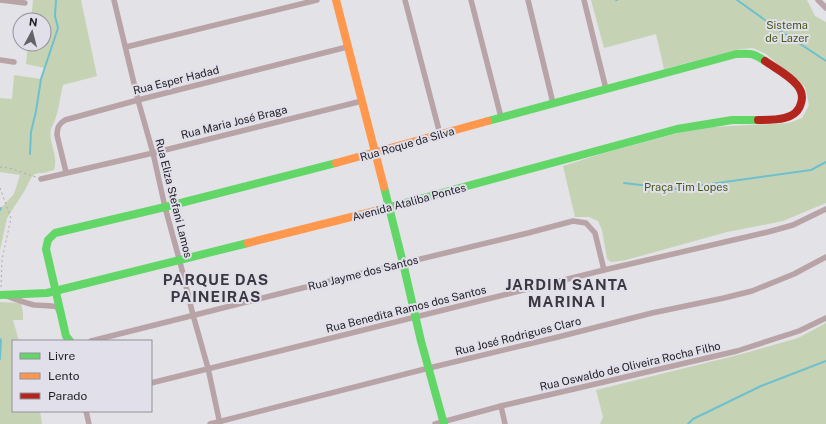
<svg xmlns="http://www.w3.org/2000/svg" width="826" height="424" font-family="'Public Sans',sans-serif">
<rect width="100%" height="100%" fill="#e2e2e7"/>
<g fill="#c5d3b4">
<path d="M33,0H81L97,76L63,85C60,97 59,109 55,120C54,123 52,126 51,129C48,142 59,156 54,170L43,173H39L35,174L31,178L25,190L7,218L0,250V210L1,208L14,194L20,175L0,172V98L12,99L14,75L41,79L45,68L26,64L28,44H44V20H31Z"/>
<polygon points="591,0 807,0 815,16 826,22 826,203 783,221 727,232 626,260 611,262 607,259 602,230 598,221 589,217 575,217 563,166 601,154 678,133 712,127 789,123 802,118 809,105 805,87 766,54 753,48 740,49 664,69 656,34 604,48"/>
<polygon points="0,302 21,303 23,313 23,320 13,320 19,341 13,341 13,411 40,411 42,424 0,424"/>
<polygon points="826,323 826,424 600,424 603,417 596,390 738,355 798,338"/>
</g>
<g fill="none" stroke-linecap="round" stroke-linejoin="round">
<g stroke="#6fc0ce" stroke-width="2">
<polyline points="616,0 617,0"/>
<polyline points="737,0 779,30 826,61"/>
<polyline points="30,154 31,132 36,111 41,79 58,28 55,16 56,0"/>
<polyline points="624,183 675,189 811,170 826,162"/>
<polyline points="0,210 1,208"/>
<polyline points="0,339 1,340 0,359"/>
<polyline points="688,424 693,419 761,386 826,361"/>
</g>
<g stroke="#b2a7ac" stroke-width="1" stroke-dasharray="2 3" stroke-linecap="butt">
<polyline points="0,167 9,168 36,177"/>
<polyline points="0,188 11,218 2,260 1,287"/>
</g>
<g stroke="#b8a3a7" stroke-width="5.5">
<polyline points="1,0 25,3"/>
<polyline points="114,0 138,100 153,153 165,207 181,266 193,315 208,368 220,424"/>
<polyline points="405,0 440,134"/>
<polyline points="471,0 501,117"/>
<polyline points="528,0 553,103"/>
<polyline points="584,0 606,89"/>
<polyline points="818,0 826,8"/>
<polyline points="126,47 317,0"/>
<polyline points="0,60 14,62"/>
<path d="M66,172L57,135C57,127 59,124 65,120L138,100L347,47"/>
<polyline points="41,179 153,153 362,101"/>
<path d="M6,296C15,299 25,303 34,305C42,306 50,305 57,307L59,311"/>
<polyline points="91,341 346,277 528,233 573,221 586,223 595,233 604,270"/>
<polyline points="151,383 604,270 768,232 793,225 826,209"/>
<polyline points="501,406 505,424"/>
<polyline points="86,411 89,424"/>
<polyline points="210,424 429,368 558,337 652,313 724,298 752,291 794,274 826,257"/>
<polyline points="435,424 501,406 737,351 799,331 826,318"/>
</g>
<g stroke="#63d668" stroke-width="8">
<path d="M488,121L736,54C750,53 753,53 765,61"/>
<polyline points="384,187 403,263 421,341 444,424"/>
<polyline points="379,210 677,129 732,120 758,120"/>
<polyline points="0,295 47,293 248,243"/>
<polyline points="70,341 66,336 46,249 48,240 55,233 165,207 336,163"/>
</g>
<g stroke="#ff974d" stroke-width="8">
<polyline points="336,0 384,187"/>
<polyline points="336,163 488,121"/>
<polyline points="248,243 379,210"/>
</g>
<path stroke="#b3261e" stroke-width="8" d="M758,120C773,120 797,121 801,103C803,97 802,91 797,85C789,75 775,68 765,61"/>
</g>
<g text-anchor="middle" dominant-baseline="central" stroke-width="4" stroke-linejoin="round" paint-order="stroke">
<g font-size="11" fill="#445a16" stroke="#e1dfea">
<text x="787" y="25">Sistema<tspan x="787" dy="13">de Lazer</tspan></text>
<text x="686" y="187">Praça Tim Lopes</text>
</g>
<g font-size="11" fill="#1e1d21" stroke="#e1dfea">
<text transform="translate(176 80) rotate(-14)">Rua Esper Hadad</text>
<text transform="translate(234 122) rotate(-14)">Rua Maria José Braga</text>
<text transform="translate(407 144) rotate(-16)">Rua Roque da Silva</text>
<text transform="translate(174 198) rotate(76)">Rua Eliza Stefani Lamos</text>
<text transform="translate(409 202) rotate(-15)">Avenida Ataliba Pontes</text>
<text transform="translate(363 273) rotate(-14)">Rua Jayme dos Santos</text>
<text transform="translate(406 309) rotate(-14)">Rua Benedita Ramos dos Santos</text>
<text transform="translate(518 336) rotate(-14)">Rua José Rodrigues Claro</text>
<text transform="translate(630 366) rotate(-13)">Rua Oswaldo de Oliveira Rocha Filho</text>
</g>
<g font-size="15" font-weight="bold" letter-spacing="1" fill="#3b3841" stroke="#e1dfea">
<text x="216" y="279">PARQUE DAS<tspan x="216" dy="17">PAINEIRAS</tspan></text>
<text x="567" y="284">JARDIM SANTA<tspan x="567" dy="17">MARINA I</tspan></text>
</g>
</g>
<rect x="12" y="340" width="140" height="72" fill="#e1dfea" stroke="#93919a"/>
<rect x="20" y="353" width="20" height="6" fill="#63d668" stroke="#93919a"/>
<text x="48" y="360" font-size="12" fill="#1e1d21">Livre</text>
<rect x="20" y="373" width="20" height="6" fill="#ff974d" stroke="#93919a"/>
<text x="48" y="380" font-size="12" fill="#1e1d21">Lento</text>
<rect x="20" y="393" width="20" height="6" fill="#b3261e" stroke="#93919a"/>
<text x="48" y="400" font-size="12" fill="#1e1d21">Parado</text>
<g transform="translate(32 32) rotate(7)"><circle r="19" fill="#e1dfea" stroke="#93919a"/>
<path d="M0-3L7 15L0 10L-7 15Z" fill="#636266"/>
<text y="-6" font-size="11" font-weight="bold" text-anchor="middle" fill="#1e1d21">N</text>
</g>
</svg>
